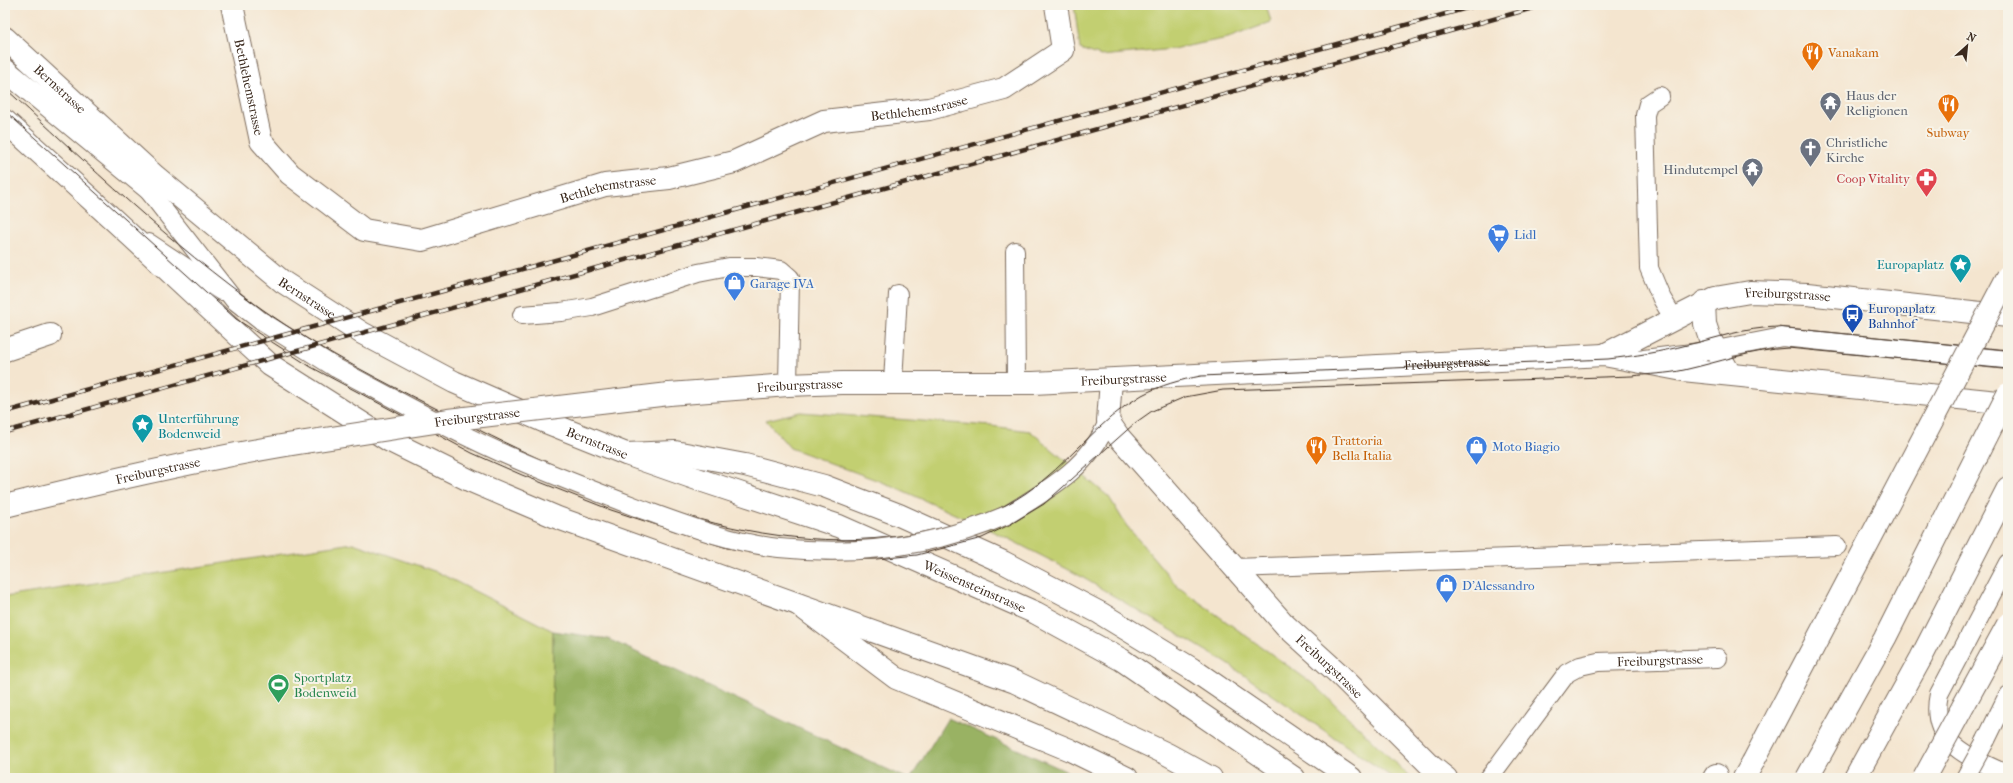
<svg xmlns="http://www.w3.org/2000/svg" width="2013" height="783" font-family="'IM FELL French Canon',serif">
<rect width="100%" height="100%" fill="#f7f3e8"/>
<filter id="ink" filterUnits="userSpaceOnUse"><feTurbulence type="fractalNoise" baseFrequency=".025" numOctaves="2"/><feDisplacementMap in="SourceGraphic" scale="8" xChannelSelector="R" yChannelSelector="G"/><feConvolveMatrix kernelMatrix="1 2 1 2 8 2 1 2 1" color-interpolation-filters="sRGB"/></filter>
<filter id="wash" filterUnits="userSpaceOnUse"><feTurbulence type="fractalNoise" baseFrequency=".012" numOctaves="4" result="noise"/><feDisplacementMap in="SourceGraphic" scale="16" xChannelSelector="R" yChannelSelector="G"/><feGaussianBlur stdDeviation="0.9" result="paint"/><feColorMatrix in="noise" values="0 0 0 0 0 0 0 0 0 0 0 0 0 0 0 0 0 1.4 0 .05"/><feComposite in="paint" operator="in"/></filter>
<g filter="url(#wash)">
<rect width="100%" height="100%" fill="#f4e5cf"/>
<g fill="#c2cf71" stroke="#7e7c48">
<polygon points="1074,5 1266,5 1271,22 1228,38 1173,49 1101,56 1080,49"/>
<polygon points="800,412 991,426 1030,431 1109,497 1126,525 1178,587 1316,686 1411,778 1393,778 1225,662 1075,573 1005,537 895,487 790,448 766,420"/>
<polygon points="353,543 437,572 553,631 552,778 5,778 5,597"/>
</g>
<g fill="#99b263" stroke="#6a6e40">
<polygon points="553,631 608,639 906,778 552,778"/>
<polygon points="948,718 1081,778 911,778"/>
</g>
</g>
<g filter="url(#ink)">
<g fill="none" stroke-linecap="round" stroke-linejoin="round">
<defs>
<g id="lane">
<polyline points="1660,96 1648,104 1645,115 1649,268 1662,299 1674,319"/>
<polyline points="141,181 234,300 261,321 336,368"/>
<polyline points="149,243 221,291"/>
<polyline points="1015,251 1016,384"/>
<polyline points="522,315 561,312 592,307 698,273 729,267 756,267 781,270 790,278 788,385"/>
<polyline points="1644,359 1716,350 1782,337 2008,360"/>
<polyline points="893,382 898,294"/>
<path d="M1007,515C1046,491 1090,467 1108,421"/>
<path d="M2008,563L1939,694C1928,744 1970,757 2008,775"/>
<polyline points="1235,568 1837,546"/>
<polyline points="1986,740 2008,695"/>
<path id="s1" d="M1489,778L1567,673L1580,666L1598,662L1718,658"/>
</g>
<g id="street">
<path id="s2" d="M232,5L261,141L290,174L364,230L422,240L605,185L669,178L734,162L824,121L929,109L1004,89L1063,50L1056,5"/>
<polyline points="5,350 50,335"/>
<path id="s3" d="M1111,380L1108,421L1119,437L1285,625L1339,674L1431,766L1446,778"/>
<polyline points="1714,778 1716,775"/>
</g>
<g id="secondary">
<path id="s4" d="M5,38L155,176L283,282L362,333L454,382L541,420L626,454L697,479L839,526L1036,613L1122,660L1294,778"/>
<polyline points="5,70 152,191"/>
<polyline points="5,121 116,222 270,365 390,441 471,481 558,518 1015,682 1167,754 1211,778"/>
</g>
<g id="primary">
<polyline points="1704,302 1705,324 1710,339 1730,374"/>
<path id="s5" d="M1604,355L1715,298L1750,292L1807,294L2008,316"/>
<path id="s6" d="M669,394L788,385L842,383H1033L1604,355L1683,370L2008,403"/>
<path id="s7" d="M5,506C105,481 204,458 305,442"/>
</g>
<g id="highway">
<polyline points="626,454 675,452 745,465 824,486 899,515 1003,562 1100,613 1192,669 1351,778"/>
<polyline points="799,605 896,678 1070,750 1127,778"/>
<polyline points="1744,778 1753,762"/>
<polyline points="1855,778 1921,658 2008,488"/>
</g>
</defs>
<use href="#lane" stroke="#7c6b5c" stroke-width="20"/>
<use href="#street" stroke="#7c6b5c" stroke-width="24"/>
<use href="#secondary" stroke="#7c6b5c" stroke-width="24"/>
<use href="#primary" stroke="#7c6b5c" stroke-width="24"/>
<use href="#highway" stroke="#7c6b5c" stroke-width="24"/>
<use href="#lane" stroke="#fff" stroke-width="18"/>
<use href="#street" stroke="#fff" stroke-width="22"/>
<use href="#secondary" stroke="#fff" stroke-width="22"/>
<use href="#primary" stroke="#fff" stroke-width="22"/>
<use href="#highway" stroke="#fff" stroke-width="22"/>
<g stroke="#3b2a1e" stroke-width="1">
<path d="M5,88C88,164 170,244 262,309C320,350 385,383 449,415C598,490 766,569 937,529C967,522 1000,511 1026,493C1068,465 1098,420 1142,395C1161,385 1180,380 1201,376L1608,359C1634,356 1661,352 1687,345C1717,338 1745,328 1777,327L2008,350"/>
<path d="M5,111L236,319L311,367L472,453L522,475L611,510L727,548L775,556L826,560L876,559L917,555L982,538L1011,524L1044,504L1135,423L1152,411L1185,397L1223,390L1632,376C1649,374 1667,374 1684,370C1719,362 1752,350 1788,348L2008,369"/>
</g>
<defs>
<g id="rail">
<polyline points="5,412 1478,5"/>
<polyline points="5,432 1544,5"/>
</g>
</defs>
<use href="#rail" stroke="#3b2a1e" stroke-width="4.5"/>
<use href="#rail" stroke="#f7f3e8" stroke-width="3" stroke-dasharray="9" stroke-linecap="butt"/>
<defs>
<g id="lane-bridge">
<path d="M336,368C398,401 460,436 525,463C563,479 602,494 641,509C685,525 732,543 779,548C857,556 934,547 1007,515"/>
<polyline points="1965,778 1986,740"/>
</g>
<g id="primary-bridge">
<path id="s8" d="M305,442L448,420L669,394"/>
</g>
<g id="highway-bridge">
<polyline points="1753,762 2008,276"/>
<polyline points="1807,778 1885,638 2008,394"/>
<polyline points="1924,778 2008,624"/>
</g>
</defs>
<use href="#lane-bridge" stroke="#7c6b5c" stroke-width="20" stroke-linecap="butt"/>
<use href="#primary-bridge" stroke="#7c6b5c" stroke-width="24" stroke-linecap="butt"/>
<use href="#highway-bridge" stroke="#7c6b5c" stroke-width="24" stroke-linecap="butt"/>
<use href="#lane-bridge" stroke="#fff" stroke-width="18"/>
<use href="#primary-bridge" stroke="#fff" stroke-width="22"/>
<use href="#highway-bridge" stroke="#fff" stroke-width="22"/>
</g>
</g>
<defs>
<symbol id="restaurant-pin" viewBox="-11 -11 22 30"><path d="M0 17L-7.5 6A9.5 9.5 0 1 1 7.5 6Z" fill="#e8710a" stroke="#f7f3e8"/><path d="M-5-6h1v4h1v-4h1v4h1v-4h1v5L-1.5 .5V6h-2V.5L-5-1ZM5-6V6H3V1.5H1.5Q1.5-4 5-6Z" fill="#fff"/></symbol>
<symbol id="temple-pin" viewBox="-11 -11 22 30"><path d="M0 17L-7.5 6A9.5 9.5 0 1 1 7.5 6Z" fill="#6b7280" stroke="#f7f3e8"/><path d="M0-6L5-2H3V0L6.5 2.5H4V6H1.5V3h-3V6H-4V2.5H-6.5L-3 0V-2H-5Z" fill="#fff"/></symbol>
<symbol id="church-pin" viewBox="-11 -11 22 30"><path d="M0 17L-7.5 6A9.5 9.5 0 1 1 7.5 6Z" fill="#6b7280" stroke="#f7f3e8"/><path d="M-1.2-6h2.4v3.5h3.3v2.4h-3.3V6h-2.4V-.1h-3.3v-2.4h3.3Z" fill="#fff"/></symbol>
<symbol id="pharmacy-pin" viewBox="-11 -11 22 30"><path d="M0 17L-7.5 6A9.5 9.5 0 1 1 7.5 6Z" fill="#e0444e" stroke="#f7f3e8"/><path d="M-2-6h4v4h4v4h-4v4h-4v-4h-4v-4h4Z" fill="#fff"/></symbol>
<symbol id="supermarket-pin" viewBox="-11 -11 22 30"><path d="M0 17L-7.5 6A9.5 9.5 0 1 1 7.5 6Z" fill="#3f7fe0" stroke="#f7f3e8"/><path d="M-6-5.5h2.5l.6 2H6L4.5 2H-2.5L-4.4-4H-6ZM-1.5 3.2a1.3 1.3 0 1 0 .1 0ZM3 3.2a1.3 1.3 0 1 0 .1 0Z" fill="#fff"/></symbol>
<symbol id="sight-pin" viewBox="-11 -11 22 30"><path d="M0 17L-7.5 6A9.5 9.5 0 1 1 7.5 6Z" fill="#0f9aa8" stroke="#f7f3e8"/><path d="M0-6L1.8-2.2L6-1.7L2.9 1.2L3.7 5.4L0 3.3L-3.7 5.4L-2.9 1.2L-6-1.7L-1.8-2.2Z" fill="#fff"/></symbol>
<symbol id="shop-pin" viewBox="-11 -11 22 30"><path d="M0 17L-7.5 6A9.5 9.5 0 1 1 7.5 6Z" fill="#3f7fe0" stroke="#f7f3e8"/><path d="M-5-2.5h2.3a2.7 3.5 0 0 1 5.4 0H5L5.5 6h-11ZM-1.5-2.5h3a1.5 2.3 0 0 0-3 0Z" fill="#fff"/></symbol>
<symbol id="bus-pin" viewBox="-11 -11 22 30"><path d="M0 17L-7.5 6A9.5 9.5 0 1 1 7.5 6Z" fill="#1a4fb4" stroke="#f7f3e8"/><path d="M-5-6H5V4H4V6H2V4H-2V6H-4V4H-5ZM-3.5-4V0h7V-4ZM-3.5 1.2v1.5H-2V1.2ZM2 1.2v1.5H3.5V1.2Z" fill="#fff"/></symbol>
<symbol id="stadium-pin" viewBox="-11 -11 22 30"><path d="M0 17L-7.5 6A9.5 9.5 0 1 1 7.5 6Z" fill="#2e9e5b" stroke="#f7f3e8"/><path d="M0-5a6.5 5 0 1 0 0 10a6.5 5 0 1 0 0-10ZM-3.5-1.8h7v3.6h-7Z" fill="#fff"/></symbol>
</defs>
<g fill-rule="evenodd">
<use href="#restaurant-pin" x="1800" y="40" width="25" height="34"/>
<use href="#temple-pin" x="1818" y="90" width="25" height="34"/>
<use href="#restaurant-pin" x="1936" y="92" width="25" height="34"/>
<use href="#church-pin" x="1798" y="136" width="25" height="34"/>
<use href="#temple-pin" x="1740" y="156" width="25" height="34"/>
<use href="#pharmacy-pin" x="1914" y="166" width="25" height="34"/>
<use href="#supermarket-pin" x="1486" y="222" width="25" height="34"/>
<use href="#sight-pin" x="1948" y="252" width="25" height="34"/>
<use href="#shop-pin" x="722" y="270" width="25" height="34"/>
<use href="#bus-pin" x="1840" y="302" width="25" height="34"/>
<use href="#sight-pin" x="130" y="412" width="25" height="34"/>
<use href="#shop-pin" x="1464" y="434" width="25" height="34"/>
<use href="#restaurant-pin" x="1304" y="434" width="25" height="34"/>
<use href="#shop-pin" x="1434" y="572" width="25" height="34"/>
<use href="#stadium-pin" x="266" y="672" width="25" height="34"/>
</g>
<g text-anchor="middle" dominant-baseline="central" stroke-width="4" stroke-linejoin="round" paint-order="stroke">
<g font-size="13" fill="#c56008" stroke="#f7f3e8" text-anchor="start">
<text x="1828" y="52">Vanakam</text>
<text x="1948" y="132" text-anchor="middle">Subway</text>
<text x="1332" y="440">Trattoria<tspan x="1332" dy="15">Bella Italia</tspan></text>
</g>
<g font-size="13" fill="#3b2a1e" stroke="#f7f3e8">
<text stroke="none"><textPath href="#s2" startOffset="84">Bethlehemstrasse</textPath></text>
<text stroke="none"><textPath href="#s4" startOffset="75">Bernstrasse</textPath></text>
<text stroke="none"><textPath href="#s2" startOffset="852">Bethlehemstrasse</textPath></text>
<text stroke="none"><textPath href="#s2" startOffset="528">Bethlehemstrasse</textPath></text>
<text stroke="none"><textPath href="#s5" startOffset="198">Freiburgstrasse</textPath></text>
<text stroke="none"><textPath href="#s4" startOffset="399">Bernstrasse</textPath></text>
<text stroke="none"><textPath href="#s6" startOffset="779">Freiburgstrasse</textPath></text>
<text stroke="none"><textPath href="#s6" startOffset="455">Freiburgstrasse</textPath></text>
<text stroke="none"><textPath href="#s6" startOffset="131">Freiburgstrasse</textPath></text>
<text stroke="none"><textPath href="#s8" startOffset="174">Freiburgstrasse</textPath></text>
<text stroke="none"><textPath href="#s4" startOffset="724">Bernstrasse</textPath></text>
<text stroke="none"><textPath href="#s7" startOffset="157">Freiburgstrasse</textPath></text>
<text stroke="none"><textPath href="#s4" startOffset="1128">Weissensteinstrasse</textPath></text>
<text stroke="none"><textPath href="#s1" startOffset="226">Freiburgstrasse</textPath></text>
<text stroke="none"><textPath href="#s3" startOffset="372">Freiburgstrasse</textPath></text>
</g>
<g font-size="13" fill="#5b616d" stroke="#f7f3e8" text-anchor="start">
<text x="1846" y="95">Haus der<tspan x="1846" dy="15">Religionen</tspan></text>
<text x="1826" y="142">Christliche<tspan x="1826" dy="15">Kirche</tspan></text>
<text x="1738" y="169" text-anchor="end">Hindutempel</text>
</g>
<g font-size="13" fill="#be3a42" stroke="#f7f3e8" text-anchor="end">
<text x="1910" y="178">Coop Vitality</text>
</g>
<g font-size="13" fill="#366cbe" stroke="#f7f3e8" text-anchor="start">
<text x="1514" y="234">Lidl</text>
<text x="750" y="283">Garage IVA</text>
<text x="1492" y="446">Moto Biagio</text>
<text x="1462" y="585">D'Alessandro</text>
</g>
<g font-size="13" fill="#0d838f" stroke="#f7f3e8" text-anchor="end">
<text x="1944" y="264">Europaplatz</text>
<text x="158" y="418" text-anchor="start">Unterführung<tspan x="158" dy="15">Bodenweid</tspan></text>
</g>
<g font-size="13" fill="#164399" stroke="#f7f3e8" text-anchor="start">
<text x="1868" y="308">Europaplatz<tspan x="1868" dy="15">Bahnhof</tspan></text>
</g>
<g font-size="13" fill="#27864d" stroke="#f7f3e8" text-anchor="start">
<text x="294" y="677">Sportplatz<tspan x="294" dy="15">Bodenweid</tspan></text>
</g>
</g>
<rect width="2013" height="783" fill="none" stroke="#f7f3e8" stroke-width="20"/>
<g transform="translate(1967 46) rotate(27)" stroke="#f7f3e8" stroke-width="3" paint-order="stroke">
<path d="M0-3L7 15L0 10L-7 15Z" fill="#3b2a1e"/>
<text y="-6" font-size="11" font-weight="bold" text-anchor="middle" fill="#3b2a1e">N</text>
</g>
</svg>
